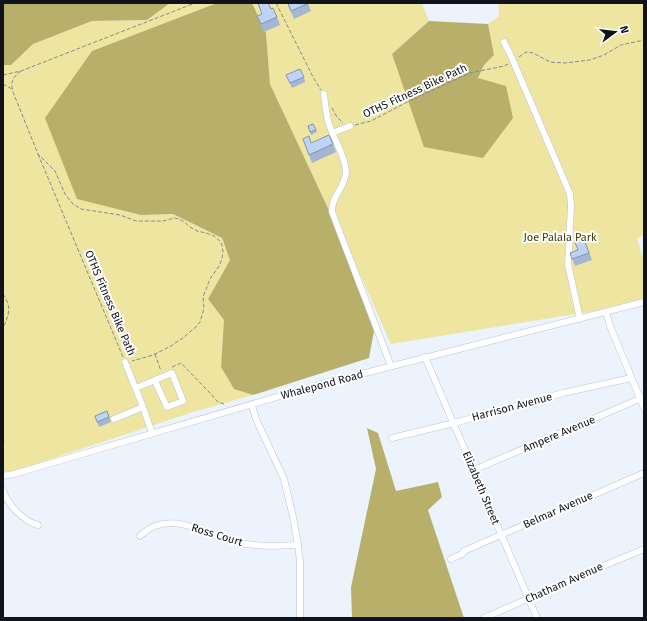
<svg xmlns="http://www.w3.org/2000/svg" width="647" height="621" font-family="'Fira Sans',sans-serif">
<rect width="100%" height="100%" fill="#ecf3fd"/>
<g fill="#eee5a1">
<polygon points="170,3 217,3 92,51 141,215 173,214 222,238 230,260 208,299 224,320 221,367 234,389 253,395 193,412 3,475 3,65 11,65 33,44 92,21 147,20"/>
<polygon points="252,3 422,3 429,21 392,54 478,78 484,65 494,55 488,24 499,16 498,3 644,3 644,235 637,239 644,260 644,303 391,344 354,261 327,206 270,84 266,33"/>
</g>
<g fill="#b8af6b">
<polygon points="3,3 170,3 147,20 92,21 33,44 11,65 3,65"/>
<polygon points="217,3 252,3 266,33 270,84 327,206 354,261 374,331 369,358 253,395 234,389 221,367 224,320 208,299 230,260 222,238 173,214 141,215 77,199 45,118 92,51"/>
<polygon points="429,21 488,24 494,55 484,65 478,78 506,86 513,118 483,158 424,147 392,54"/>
<polygon points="367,428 378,433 396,491 438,482 442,497 428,510 464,618 352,618 351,587 376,469"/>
</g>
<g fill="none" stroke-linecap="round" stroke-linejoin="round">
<defs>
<g id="minor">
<polyline points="504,42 511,56 570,194 571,206 568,264 580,319"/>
<path d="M324,94C325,104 326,114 329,124C334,140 345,155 346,171C346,187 331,196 332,212L391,366"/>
<polyline points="332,133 350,126"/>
<polyline points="606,312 610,326 644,408"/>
<polyline points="425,357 537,618"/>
<polyline points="125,362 143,407 152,433"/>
<polyline points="136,388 172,373 183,401 167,407 155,381"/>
<polyline points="252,405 256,419 284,479 293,517 298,545 300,561 300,618"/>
<polyline points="114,419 143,407"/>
<polyline points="392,438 454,423 563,393 631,378"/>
<polyline points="474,470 644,397"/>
<polyline points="3,476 14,474 314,386 644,302"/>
<path d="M3,490C7,504 23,521 38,525"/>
<path d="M140,536C145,532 149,528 155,526C184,516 210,537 236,542C256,547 278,546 298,545"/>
<polyline points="451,559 462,554 464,551 644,473"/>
<polyline points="484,618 596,569 644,549"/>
</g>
</defs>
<use href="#minor" stroke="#b4c4dc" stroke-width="7"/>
<g stroke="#838993" stroke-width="1" stroke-dasharray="4 2" stroke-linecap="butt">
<polyline points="276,3 313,77 321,90"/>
<polyline points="519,57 526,52 533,53 550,62 565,63 590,60 604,55 621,45 644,40"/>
<path d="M21,71C13,77 10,82 13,92L38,154L55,171L65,194L73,204L81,209L120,215L136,221H163L175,218L179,219L183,221L190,227L197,231L206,233L214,236L220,241L222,245L223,252L222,259L219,266L210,279L203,297L204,307L203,312L200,322L197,326L184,337L171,346L153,355L132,361"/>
<polyline points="3,75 21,71 195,3"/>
<polyline points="3,84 12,89"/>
<polyline points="332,108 337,117 343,123"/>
<polyline points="355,125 371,121 413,99 470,73 504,66 508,64"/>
<polyline points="38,154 123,357"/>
<path d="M3,294C12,307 9,315 3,328"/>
<polyline points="155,354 161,371"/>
<polyline points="172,367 181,363 209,392 218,402 224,404"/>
<polyline points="3,437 4,441 3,446"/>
</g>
<use href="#minor" stroke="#fff" stroke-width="6"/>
</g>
<g fill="#a3b6d4">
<polygon points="258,3 271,9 277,17 280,25 264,32 257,16 262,14"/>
<polygon points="287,3 308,3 311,11 294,19"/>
<polygon points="286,75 304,77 305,82 292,88"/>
<polygon points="313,124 317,132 311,135 308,126"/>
<polygon points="303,139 311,143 333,144 336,152 312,163"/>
<polygon points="583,236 592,260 575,266 570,253 578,250"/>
<polygon points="95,416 109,416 111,422 99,427"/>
</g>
<g fill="#bed4f6" stroke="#8594ac">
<polygon points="258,3 268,3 271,9 273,8 277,17 261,24 257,16 262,14"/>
<polygon points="288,3 309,3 291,11"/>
<polygon points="300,69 304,77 290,83 286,75"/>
<polygon points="313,124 316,130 310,132 308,126"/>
<polygon points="329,135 333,144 309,155 303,139 309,136 311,143"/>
<polygon points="583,236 589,253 572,259 570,253 578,250 574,240"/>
<polygon points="107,411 109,417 97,422 95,416"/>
</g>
<g text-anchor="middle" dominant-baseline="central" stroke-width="4" stroke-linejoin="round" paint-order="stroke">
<g font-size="11" fill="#0e131c" stroke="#fff">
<text transform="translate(415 91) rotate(-25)">OTHS Fitness Bike Path</text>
<text transform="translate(110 303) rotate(67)">OTHS Fitness Bike Path</text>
<text transform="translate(322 385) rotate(-15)">Whalepond Road</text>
<text transform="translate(512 407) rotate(-15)">Harrison Avenue</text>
<text transform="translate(559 434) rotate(-23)">Ampere Avenue</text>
<text transform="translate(481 488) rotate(67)">Elizabeth Street</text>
<text transform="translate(558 510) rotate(-24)">Belmar Avenue</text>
<text transform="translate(217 535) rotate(17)">Ross Court</text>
<text transform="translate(564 583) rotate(-24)">Chatham Avenue</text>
</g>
<g font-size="11" fill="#413a01" stroke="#fff">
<text x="560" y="237">Joe Palaia Park</text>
</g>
</g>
<rect width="647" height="621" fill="none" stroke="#0e131c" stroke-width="8"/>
<g transform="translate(615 32) rotate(75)" stroke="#ffffff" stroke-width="3" paint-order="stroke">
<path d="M0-3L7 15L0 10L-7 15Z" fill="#0e131c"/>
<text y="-6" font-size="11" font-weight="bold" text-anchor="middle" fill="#0e131c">N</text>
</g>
</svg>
